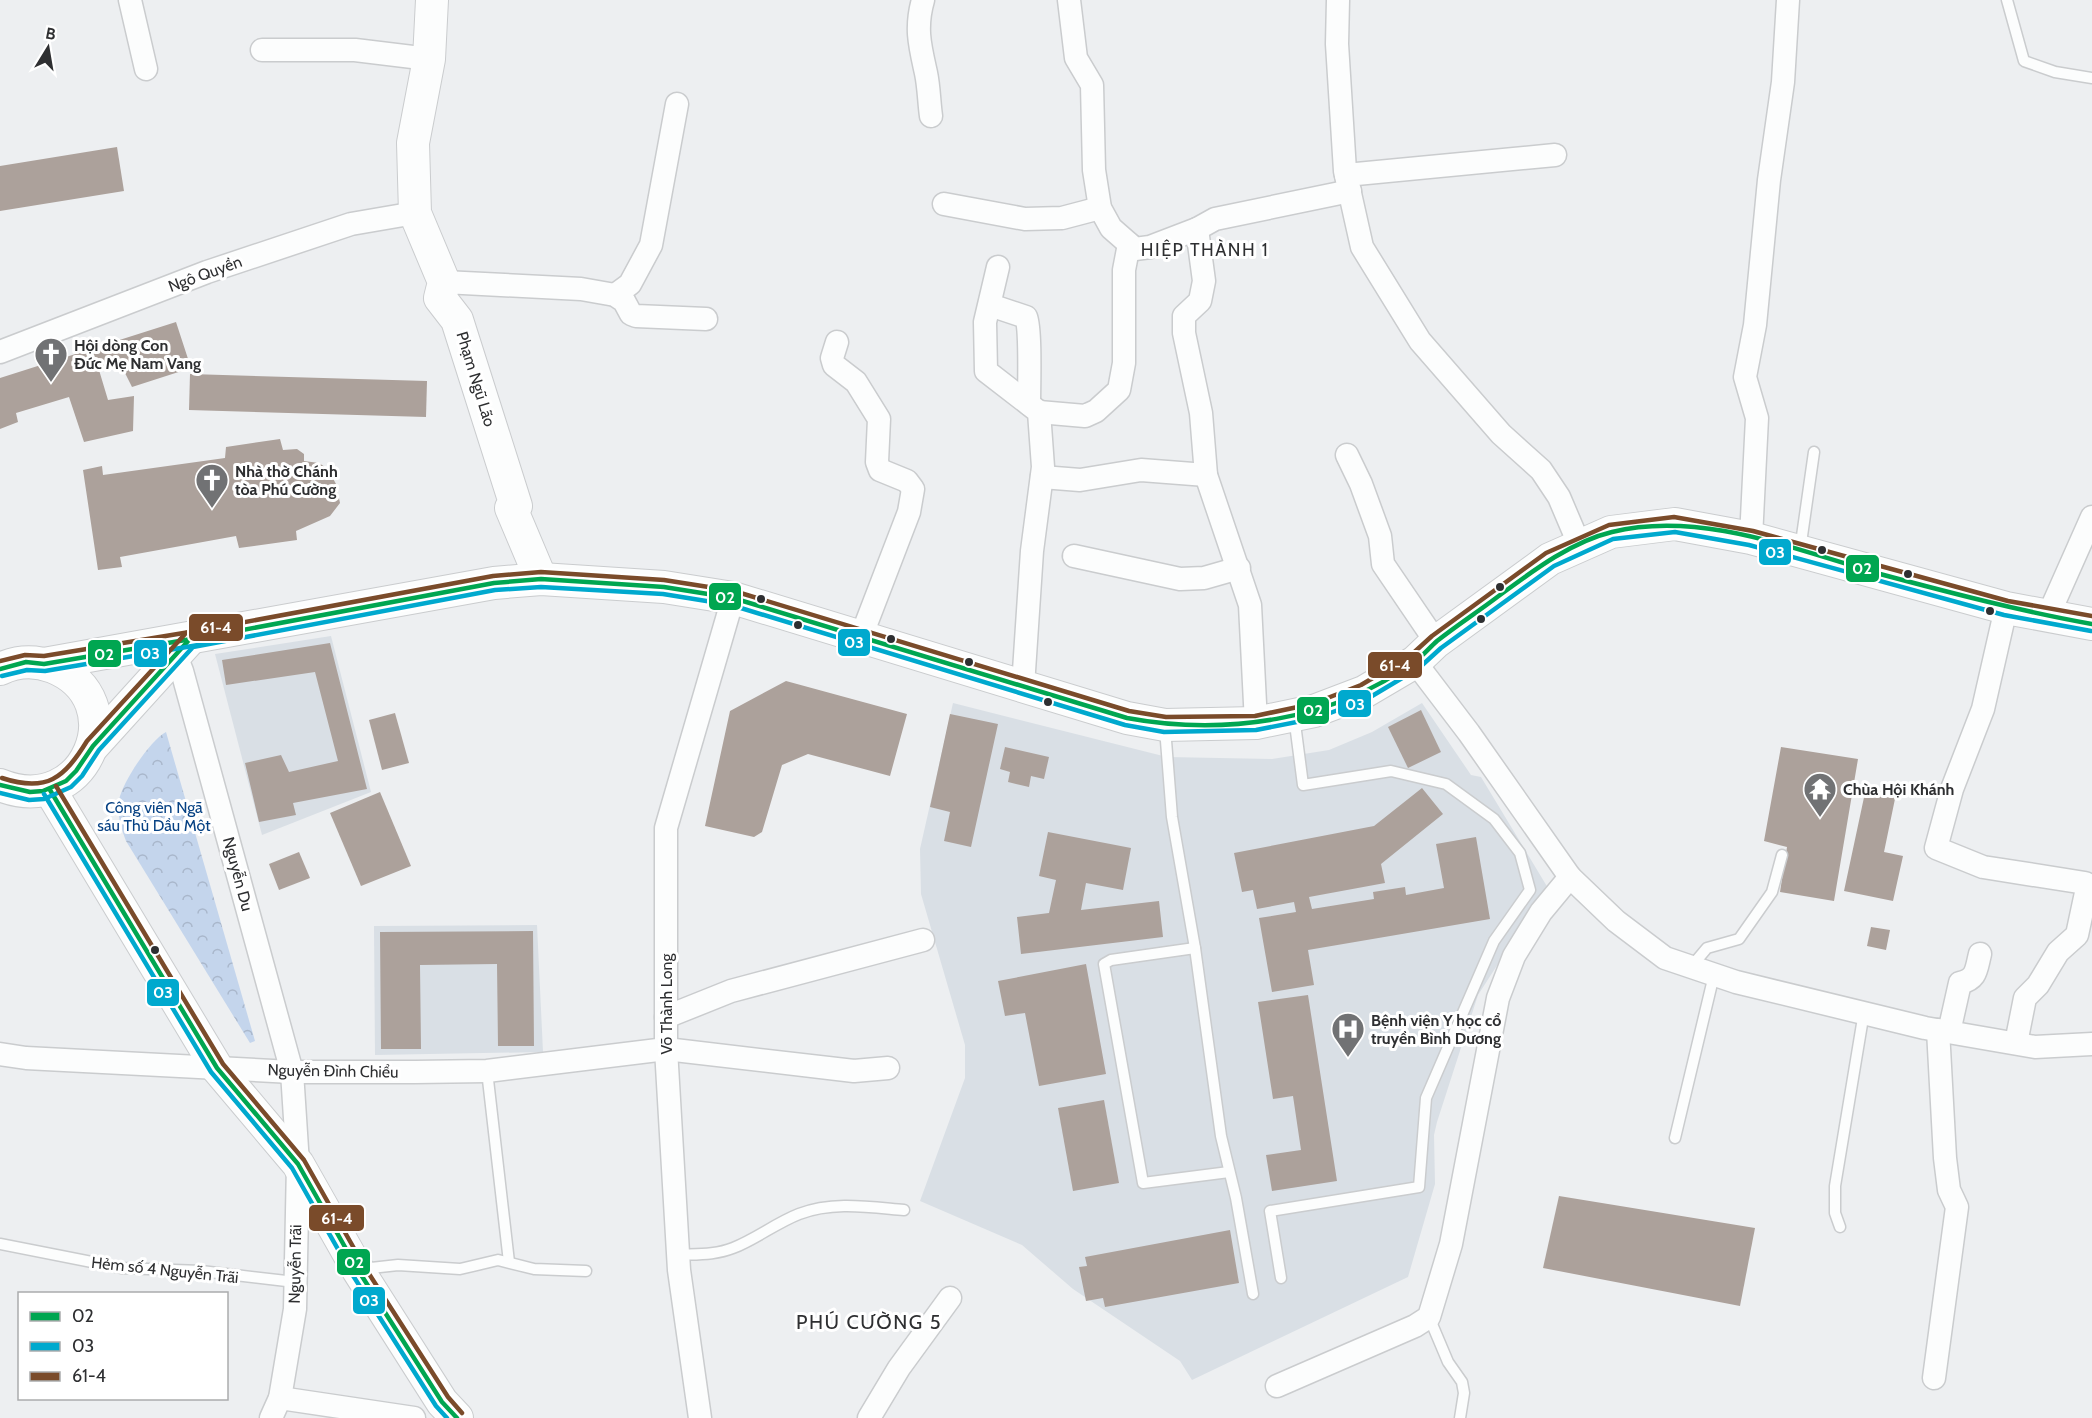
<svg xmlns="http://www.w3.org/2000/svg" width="2092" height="1418" font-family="Cabin,sans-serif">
<defs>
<pattern id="forest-crowns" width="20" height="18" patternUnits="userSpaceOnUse" patternTransform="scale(1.5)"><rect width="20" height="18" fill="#c4d5ec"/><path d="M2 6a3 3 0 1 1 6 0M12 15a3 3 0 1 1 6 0" fill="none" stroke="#a9b7cb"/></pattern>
</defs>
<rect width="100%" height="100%" fill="#edeff1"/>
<g fill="#d9dfe5">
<polygon points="331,636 371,792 262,835 215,654"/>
<polygon points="953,703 1167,757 1272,759 1329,750 1372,732 1422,703 1471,775 1481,777 1554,898 1505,953 1478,995 1437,1122 1434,1135 1435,1184 1408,1277 1192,1380 1180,1361 1073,1289 1022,1245 920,1201 965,1078 965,1045 921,894 920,849"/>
<polygon points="537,925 543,1052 375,1055 374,926"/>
</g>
<path fill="url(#forest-crowns)" d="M166,732L255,1041L250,1043L126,841C121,828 117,815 119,800C122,783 150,740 166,732Z"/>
<g fill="#aca19b">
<polygon points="117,147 124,191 0,211 0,166"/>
<polygon points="176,322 191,368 132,387 118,359 99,370 108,400 134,396 133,431 84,442 69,397 16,413 18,422 0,429 0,378"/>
<polygon points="190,374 427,381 426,417 189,410"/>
<polygon points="280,439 283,450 297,449 304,454 304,461 319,463 328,469 336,484 340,503 330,516 296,531 297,540 239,548 236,536 120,557 122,567 98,570 83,470 102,466 103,475 225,458 226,447"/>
<polygon points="330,643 367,789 293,803 296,815 259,822 245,763 281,755 289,772 338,761 315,672 226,685 222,660"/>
<polygon points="786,681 907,714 890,776 808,754 782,765 762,832 754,837 705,826 730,711"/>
<polygon points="1421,710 1441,752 1408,768 1388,727"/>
<polygon points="395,713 409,763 382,770 369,720"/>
<polygon points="950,714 998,724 971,847 944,841 950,812 930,807"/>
<polygon points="1005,747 1049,757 1044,779 1031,776 1029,787 1008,782 1010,772 1000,769"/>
<polygon points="1781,747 1858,759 1834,901 1780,892 1787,847 1764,841"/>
<polygon points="1422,788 1443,814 1381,864 1385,883 1309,897 1312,909 1374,899 1373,892 1405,887 1406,895 1444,888 1436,844 1476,837 1490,919 1308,950 1314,985 1272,992 1259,918 1296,912 1294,902 1257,909 1253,890 1242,892 1234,853 1374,826"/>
<polygon points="1866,788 1896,794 1884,852 1903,856 1893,901 1844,891"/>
<polygon points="380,792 411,866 361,886 330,813"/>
<polygon points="1048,832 1131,848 1123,890 1086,883 1081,910 1159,901 1163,937 1021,954 1017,917 1049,913 1056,880 1039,876"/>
<polygon points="299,852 310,878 279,890 269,864"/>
<polygon points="1871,927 1890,930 1886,950 1867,946"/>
<polygon points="533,931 534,1046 498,1046 497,964 420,965 421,1049 381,1049 380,932"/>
<polygon points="1086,964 1106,1074 1039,1086 1025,1013 1005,1016 998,981"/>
<polygon points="1308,995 1337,1181 1272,1191 1266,1155 1301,1150 1293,1096 1273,1099 1258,1002"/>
<polygon points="1104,1100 1119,1183 1073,1191 1058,1108"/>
<polygon points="1559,1196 1755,1228 1740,1306 1543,1268"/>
<polygon points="1230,1230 1239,1283 1105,1307 1103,1298 1086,1301 1079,1267 1087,1266 1085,1257"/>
</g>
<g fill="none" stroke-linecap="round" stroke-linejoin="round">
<defs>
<g id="lane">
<polyline points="2007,0 2024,61 2055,72 2092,78"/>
<polyline points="1800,550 1814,452"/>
<polyline points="1165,728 1172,817 1195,948 1221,1136 1236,1198 1253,1294"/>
<polyline points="1195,948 1111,960 1104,964 1143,1183 1229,1172"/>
<polyline points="1691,967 1707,948 1739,939 1772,892 1782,855"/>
<polyline points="487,1071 509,1262"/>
<polyline points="1675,1138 1714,975"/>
<polyline points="1840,1227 1835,1213 1835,1186 1864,1012"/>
<polyline points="0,1244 122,1268 201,1271 295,1282"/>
<path d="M678,1255C696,1254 716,1255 733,1248C756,1239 776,1223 799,1214C833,1201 869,1207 904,1210"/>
<polyline points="362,1269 398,1265 460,1269 498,1260 534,1269 586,1271"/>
<polyline points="1281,1278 1270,1211 1419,1187 1426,1098 1494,941 1530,890 1520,853 1494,819 1446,784 1391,771 1303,785 1294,716"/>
<polyline points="1429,1317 1448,1362 1462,1382 1464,1393 1460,1418"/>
</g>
<g id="street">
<polyline points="130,0 146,69"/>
<path d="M923,0C915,28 920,46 926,73C929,87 929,102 931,116"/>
<polyline points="1069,0 1076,58 1092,85 1094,170 1100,208 1111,228 1135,249 1150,247 1197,229"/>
<polyline points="1338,0 1337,44 1345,171 1362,247 1420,341 1501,434 1541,470 1559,497 1579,544"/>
<polyline points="262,50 355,50 429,59"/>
<polyline points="1346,175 1555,155"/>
<polyline points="944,204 1025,219 1062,218 1100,208"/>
<polyline points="998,267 985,322 986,371 1039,412 1043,467 1032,551 1023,686"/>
<polyline points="444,282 581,289 615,295 624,301 631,314 636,316 706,319"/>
<polyline points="615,295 630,284 651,245 677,104"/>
<path d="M990,305L1026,317C1031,329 1029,387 1029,404"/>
<polyline points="837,342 832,358 834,365 856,382 879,419 877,462 880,470 907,481 913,489 909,512 861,637"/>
<polyline points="0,352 207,272 351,224 415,213"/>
<polyline points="1039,412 1085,416 1096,411 1119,390 1124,363 1124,270 1129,244"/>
<polyline points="1347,455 1361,484 1380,536 1383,564 1436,642"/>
<polyline points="1042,477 1080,480 1141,470 1206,475"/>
<polyline points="1751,538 1757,418 1745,377 1755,325 1769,180 1783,82 1788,0"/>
<polyline points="1074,556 1180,579 1204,578 1239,568"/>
<polyline points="2006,608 1983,709 1952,789 1936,848 1983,867 2085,883 2087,888 2077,935 2058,952 2038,985 2025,998 2016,1043"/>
<polyline points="2048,616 2092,517"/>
<polyline points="171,643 182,671 292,1072 298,1164 295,1309 280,1398 271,1418"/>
<polyline points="1415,662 1469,733 1570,877 1616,921 1665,958 1736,982 1925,1028 2035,1047 2092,1044"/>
<polyline points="1256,723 1250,605 1206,475 1201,413 1184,333 1184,316 1200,301 1204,281 1197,229 1215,219 1350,191"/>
<polyline points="666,1017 731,991 923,940"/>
<path d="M1949,1032L1960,983C1977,979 1976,970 1980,954"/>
<polyline points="0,1054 26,1058 292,1072 415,1072 487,1071 666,1049 854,1071 888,1068"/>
<polyline points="1934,1378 1957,1207 1949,1190 1945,1158 1938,1030"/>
<polyline points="1277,1386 1415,1326 1429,1317 1451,1244 1498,998 1514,956 1541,912 1570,877"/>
<polyline points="280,1398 414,1418"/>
<polyline points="700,1418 679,1270 666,1049 666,828 733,598"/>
<polyline points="869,1418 899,1368 950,1298"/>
</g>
<g id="secondary">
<polyline points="432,0 429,59 413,143 415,213 444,282 440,298 457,320 516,506 511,508 541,579"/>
<polyline points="44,664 494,583 541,579 664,587 733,598 1127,718 1165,725 1256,723 1314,711 1364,692 1415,662 1436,642 1550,559 1611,532 1675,524 1751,538 2006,608 2092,624"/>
<path d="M0,669C17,661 35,660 53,667C135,700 86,820 0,785"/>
<polyline points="93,746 189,640"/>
<polyline points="50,790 217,1068 298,1164 358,1270 442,1402 457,1418"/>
</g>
</defs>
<use href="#lane" stroke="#caccce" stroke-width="13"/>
<use href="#street" stroke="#caccce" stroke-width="25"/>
<use href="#secondary" stroke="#caccce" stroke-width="34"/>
<use href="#lane" stroke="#fcfdfd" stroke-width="10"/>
<use href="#street" stroke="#fcfdfd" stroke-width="22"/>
<use href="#secondary" stroke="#fcfdfd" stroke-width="32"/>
<defs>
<g id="bus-1">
<polyline points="0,669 26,662 44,664 209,636"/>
<path d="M0,785L30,792L43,791L66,781L76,771L93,746L189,640L494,583L541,579L664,587L733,598L1127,718C1224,736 1333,721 1414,662C1423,656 1429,648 1437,641C1456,626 1476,613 1496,598C1530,573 1570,542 1612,532C1700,510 1796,550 1880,574C1951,593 2020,611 2092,624"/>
<polyline points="50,790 217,1068 298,1164 358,1270 442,1402 457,1418"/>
</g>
<g id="bus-2">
<polyline points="2,676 27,670 45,671 210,643"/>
<polyline points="0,793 29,800 44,799 71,787 82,776 99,750 193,647 495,590 541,587 663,594 731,605 1125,725 1164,732 1256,730 1317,718 1367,699 1419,668 1441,648 1554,566 1613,539 1675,532 1749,545 2004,615 2091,631"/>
<polyline points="44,794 211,1072 292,1168 352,1274 436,1406 447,1418"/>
</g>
<g id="bus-3">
<polyline points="0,661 25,655 44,656 208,629"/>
<path d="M2,778C47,793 64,778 87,741L186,633L493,576L541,572L664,580L734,591L1129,711L1166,717L1255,716L1312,704L1361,685L1410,656L1432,636L1546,553L1609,525L1674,517L1753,531L2008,601L2092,616"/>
<polyline points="56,786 223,1064 304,1160 364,1266 448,1397 462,1413"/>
</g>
</defs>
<use href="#bus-1" stroke="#fff" stroke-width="9"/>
<use href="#bus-2" stroke="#fff" stroke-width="9"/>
<use href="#bus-3" stroke="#fff" stroke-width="9"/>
<use href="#bus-1" stroke="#00a651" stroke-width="4.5"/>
<use href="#bus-2" stroke="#00a9ce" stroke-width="4.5"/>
<use href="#bus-3" stroke="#7a4b2a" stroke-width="4.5"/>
</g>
<defs>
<symbol id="church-pin" viewBox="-11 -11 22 30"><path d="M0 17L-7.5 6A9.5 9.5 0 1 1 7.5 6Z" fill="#717274" stroke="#fff"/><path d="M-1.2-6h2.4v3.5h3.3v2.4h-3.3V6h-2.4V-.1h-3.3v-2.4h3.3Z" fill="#fff"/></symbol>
<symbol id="temple-pin" viewBox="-11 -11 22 30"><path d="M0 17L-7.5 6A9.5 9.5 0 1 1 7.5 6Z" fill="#717274" stroke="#fff"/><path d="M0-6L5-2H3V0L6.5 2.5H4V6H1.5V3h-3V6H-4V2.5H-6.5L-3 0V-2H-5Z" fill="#fff"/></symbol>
<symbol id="hospital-pin" viewBox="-11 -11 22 30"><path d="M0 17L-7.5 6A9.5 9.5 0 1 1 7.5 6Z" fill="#717274" stroke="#fff"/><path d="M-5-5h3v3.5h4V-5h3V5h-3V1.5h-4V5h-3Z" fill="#fff"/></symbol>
</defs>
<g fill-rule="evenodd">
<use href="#church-pin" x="32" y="335" width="38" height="52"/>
<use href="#church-pin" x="193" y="461" width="38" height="52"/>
<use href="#temple-pin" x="1801" y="770" width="38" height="52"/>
<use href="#hospital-pin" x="1329" y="1010" width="38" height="52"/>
</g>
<g fill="#2e2f31" stroke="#fff" stroke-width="2">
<circle cx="1822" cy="550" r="5"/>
<circle cx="1908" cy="574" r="5"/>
<circle cx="1500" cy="587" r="5"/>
<circle cx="761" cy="599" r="5"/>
<circle cx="1990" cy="611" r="5"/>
<circle cx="1481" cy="619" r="5"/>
<circle cx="798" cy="625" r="5"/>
<circle cx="891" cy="639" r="5"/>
<circle cx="969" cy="662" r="5"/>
<circle cx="1048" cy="702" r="5"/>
<circle cx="155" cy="950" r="5"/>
</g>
<g text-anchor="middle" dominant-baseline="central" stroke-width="6" stroke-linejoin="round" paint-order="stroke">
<g font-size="16" fill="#2e2f31" stroke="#fff">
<text transform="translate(205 274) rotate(-20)">Ngô Quyền</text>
<text transform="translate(476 379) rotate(73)">Phạm Ngũ Lão</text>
<text transform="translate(238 874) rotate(75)">Nguyễn Du</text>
<text transform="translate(666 1004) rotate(-90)">Võ Thành Long</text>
<text transform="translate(333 1071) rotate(1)">Nguyễn Đình Chiểu</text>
<text transform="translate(295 1264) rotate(-89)">Nguyễn Trãi</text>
<text transform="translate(165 1270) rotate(6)">Hẻm số 4 Nguyễn Trãi</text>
</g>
<g font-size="16" font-weight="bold" fill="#2e2f31" stroke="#fff" text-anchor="start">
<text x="74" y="345">Hội dòng Con<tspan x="74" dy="18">Đức Mẹ Nam Vang</tspan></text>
<text x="235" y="471">Nhà thờ Chánh<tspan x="235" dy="18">tòa Phú Cường</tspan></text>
<text x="1843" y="789">Chùa Hội Khánh</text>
<text x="1371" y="1020">Bệnh viện Y học cổ<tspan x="1371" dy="18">truyền Bình Dương</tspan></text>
</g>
<g font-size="16" fill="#064183" stroke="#fff">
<text x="154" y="807">Công viên Ngã<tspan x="154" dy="18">sáu Thủ Dầu Một</tspan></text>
</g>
<g font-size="18" letter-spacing="1.5" fill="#2e2f31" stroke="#fff">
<text x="1205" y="250">HIỆP THÀNH 1</text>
</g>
<g font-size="20" letter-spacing="1.5" fill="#2e2f31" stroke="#fff">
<text x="869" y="1322">PHÚ CƯỜNG 5</text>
</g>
</g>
<g stroke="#fff" stroke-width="2">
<rect x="1758" y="538" width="34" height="28" rx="6" fill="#00a9ce"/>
<rect x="1845" y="554" width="35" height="29" rx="6" fill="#00a651"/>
<rect x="708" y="582" width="34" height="29" rx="6" fill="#00a651"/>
<rect x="188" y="613" width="56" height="29" rx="6" fill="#7a4b2a"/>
<rect x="837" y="628" width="34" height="29" rx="6" fill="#00a9ce"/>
<rect x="133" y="639" width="35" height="29" rx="6" fill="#00a9ce"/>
<rect x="87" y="639" width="35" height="29" rx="6" fill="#00a651"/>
<rect x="1367" y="651" width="56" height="28" rx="6" fill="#7a4b2a"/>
<rect x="1337" y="689" width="35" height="29" rx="6" fill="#00a9ce"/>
<rect x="1296" y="696" width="34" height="29" rx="6" fill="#00a651"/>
<rect x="146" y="978" width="34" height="29" rx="6" fill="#00a9ce"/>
<rect x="308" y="1204" width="57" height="28" rx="6" fill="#7a4b2a"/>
<rect x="336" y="1248" width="35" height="28" rx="6" fill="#00a651"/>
<rect x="352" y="1286" width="34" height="29" rx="6" fill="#00a9ce"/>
</g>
<g font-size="16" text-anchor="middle" font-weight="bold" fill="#fff">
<text x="1775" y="558">03</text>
<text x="1862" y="574">02</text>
<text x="725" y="603">02</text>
<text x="216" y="633">61-4</text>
<text x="854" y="648">03</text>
<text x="150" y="659">03</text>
<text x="104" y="660">02</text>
<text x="1395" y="671">61-4</text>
<text x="1355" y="710">03</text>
<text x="1313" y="716">02</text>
<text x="163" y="998">03</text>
<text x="337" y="1224">61-4</text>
<text x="354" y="1268">02</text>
<text x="369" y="1306">03</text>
</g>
<rect x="18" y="1292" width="210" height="108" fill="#ffffff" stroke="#abacad" stroke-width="1.5"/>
<rect x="30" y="1312" width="30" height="9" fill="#00a651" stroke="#abacad" stroke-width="1.5"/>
<text x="72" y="1322" font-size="18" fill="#2e2f31">02</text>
<rect x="30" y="1342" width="30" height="9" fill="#00a9ce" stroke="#abacad" stroke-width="1.5"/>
<text x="72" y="1352" font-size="18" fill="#2e2f31">03</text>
<rect x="30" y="1372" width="30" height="9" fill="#7a4b2a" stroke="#abacad" stroke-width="1.5"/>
<text x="72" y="1382" font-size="18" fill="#2e2f31">61-4</text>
<g transform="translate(48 48) rotate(11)" stroke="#ffffff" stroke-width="4.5" paint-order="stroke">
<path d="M0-4.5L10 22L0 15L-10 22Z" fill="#2e2f31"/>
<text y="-9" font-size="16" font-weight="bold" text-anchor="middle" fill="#2e2f31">B</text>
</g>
</svg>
